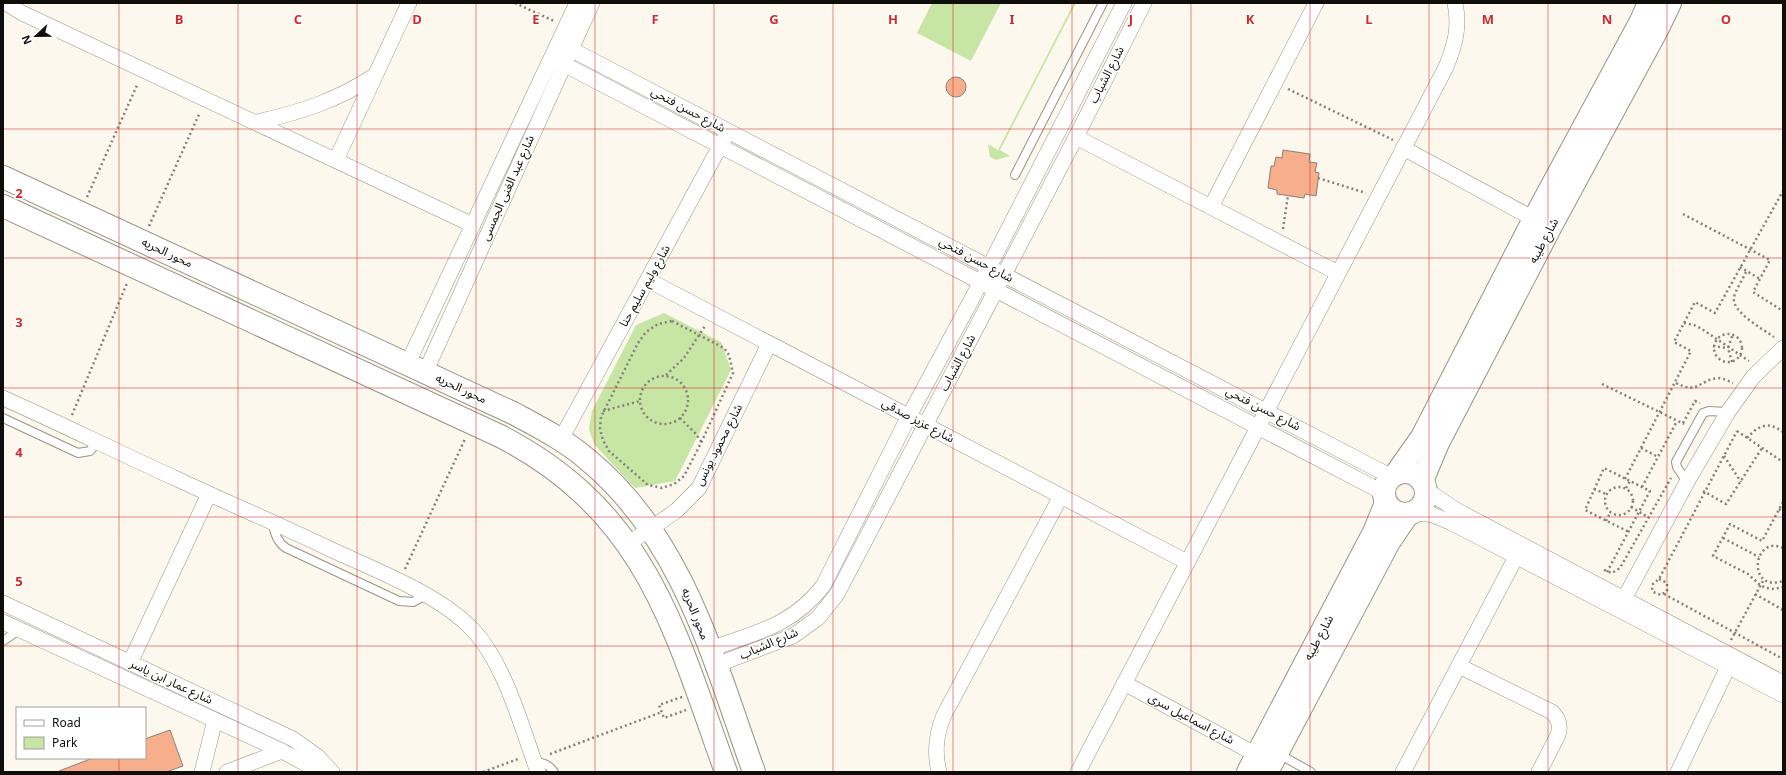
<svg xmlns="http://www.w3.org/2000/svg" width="1786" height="775" font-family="Georgia,'Noto Sans Arabic',serif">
<rect width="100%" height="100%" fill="#fdf8ed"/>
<g fill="#c7e5a4">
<polygon points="932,3 1001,3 971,61 917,33"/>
<polygon points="1074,3 1076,3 1000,150 1010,156 996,160 990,157 988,144 998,150"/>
<polygon points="664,313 721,342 731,370 675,481 635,488 594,444 589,429 592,411 636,325"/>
</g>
<g fill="#f7af8b" stroke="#8a7f7a">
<circle cx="956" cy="87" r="10"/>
<polygon points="1283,150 1310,154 1309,162 1317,163 1315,172 1319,173 1316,196 1305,194 1304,198 1277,194 1277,190 1268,188 1271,166 1274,166 1276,157 1282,158"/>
<polygon points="170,730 183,766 166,772 59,772 59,771 93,758 145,758 145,739"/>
</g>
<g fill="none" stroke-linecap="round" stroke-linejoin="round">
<defs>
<g id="service">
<polyline points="1015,175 1103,3"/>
<polyline points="3,418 78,453 90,451 97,442"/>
<polyline points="1687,482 1677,467 1676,462 1703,413 1709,411 1728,412"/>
<path d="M273,522C274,533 277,542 286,548L399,601L413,602L426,595"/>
<polyline points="3,641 19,630"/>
<polyline points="1277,753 1311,772"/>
<path d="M535,763C544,762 549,765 554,772"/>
</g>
<g id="minor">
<polyline points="6,3 22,13 473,225"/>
<polyline points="559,43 1392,477"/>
<polyline points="552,58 1384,493"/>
<path d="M257,122C301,112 336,101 374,76"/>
<polyline points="1076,137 1338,273"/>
<polyline points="1403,148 1534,219"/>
<polyline points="336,160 409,3"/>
<polyline points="1211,207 1316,3"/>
<polyline points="648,280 1187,562"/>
<polyline points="407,365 577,3"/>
<polyline points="425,373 592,3"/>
<path d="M3,398C62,424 119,453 177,479C228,503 280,525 330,549C375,570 439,594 473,630C505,664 522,728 538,772"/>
<polyline points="561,439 725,137"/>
<polyline points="1425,489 1456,510 1783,683"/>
<polyline points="1415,512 1433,515 1450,522 1783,695"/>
<polyline points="628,544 676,511 699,488 769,344"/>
<polyline points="1624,599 1687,482 1728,412 1753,377 1783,348"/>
<polyline points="3,603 293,739 317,756 332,772"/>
<polyline points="3,622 282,751 306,764 315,772"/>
<path d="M710,649C755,633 792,626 823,586L909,416L989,267L1124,3"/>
<polyline points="130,663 209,494"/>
<polyline points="716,665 793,636 818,618 837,594 1076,137 1144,3"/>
<path d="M1459,666L1552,712C1559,719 1561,726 1558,735L1539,772"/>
<polyline points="1124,683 1257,755"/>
<polyline points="202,772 215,720"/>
<polyline points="227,772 282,751"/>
<path d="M939,772C934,751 936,734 944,715L1061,496"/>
<path d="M1078,772L1446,67C1455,45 1460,27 1455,3"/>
<polyline points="1403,772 1516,557"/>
<polyline points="1678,772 1728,667"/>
</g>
<g id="secondary">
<path d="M3,177L513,413C539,427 565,440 588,460C683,538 714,661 754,772"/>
<path d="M3,206L500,436C647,512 674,628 726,772"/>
<circle cx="1405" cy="493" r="21"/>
<polyline points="1396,474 1422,437 1534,219 1641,21 1649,3"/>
<polyline points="1422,481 1438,443 1551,226 1658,28 1670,3"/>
<polyline points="1248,772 1374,532 1386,503"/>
<polyline points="1267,772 1389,542 1408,514"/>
</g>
</defs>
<use href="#service" stroke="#98938a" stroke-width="10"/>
<use href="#minor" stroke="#98938a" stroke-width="16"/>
<use href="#secondary" stroke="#98938a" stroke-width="24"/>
<g stroke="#84817a" stroke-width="2.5" stroke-dasharray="2 3" stroke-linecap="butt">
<polyline points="515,3 554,21"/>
<polyline points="1288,89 1393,140"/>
<polyline points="1318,178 1366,193"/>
<polyline points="87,197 138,83"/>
<polyline points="1683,214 1770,260 1753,292 1783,311"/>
<polyline points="149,226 200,112"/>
<polyline points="1283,229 1288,195"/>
<polyline points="1740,267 1760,279"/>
<path d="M1746,272C1743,279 1736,289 1734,297C1731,312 1763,329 1774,337"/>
<polygon points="672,321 724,348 729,355 733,373 701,443 684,476 674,484 662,488 648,485 609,451 603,440 600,429 601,417 638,343 646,332 658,324"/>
<polyline points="1684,323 1694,325 1702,329 1749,361"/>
<circle cx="1728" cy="348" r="14"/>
<polyline points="1713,346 1726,348"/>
<polyline points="1732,362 1728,348 1733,334"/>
<polyline points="666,375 684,358 705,326"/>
<circle cx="664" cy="400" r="24"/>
<path d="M1676,383C1699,395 1698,380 1718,378C1723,378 1728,381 1733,383"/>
<polyline points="1602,384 1684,424"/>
<polyline points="603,411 640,401"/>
<polyline points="72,415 127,283"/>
<polyline points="680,418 696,434 702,443"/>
<polyline points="1683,423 1695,401 1700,403"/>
<polyline points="1737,431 1783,462"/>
<path d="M1747,438C1759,425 1768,421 1783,432"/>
<polyline points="1641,448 1658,457"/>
<polyline points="1724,456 1741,482"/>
<polyline points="1625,479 1691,351 1674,342 1695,302 1715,313 1783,191"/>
<circle cx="1619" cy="501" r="14"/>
<polyline points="1642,487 1677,421"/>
<polyline points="1626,488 1630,481"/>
<polyline points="1594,489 1606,494"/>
<polyline points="1703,491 1726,504 1762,448"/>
<polyline points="1783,502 1762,541 1730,524 1713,556 1748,574 1760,585 1766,588 1774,589 1783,587"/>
<polyline points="1631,507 1648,517"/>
<polyline points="1779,509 1783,512"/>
<polyline points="1606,521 1610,513"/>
<polyline points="1723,538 1759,557"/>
<path d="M1783,548C1753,534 1746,593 1783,581"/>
<polyline points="405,569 465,439"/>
<polyline points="1604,570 1612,573 1620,568 1671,478"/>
<polyline points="1607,572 1650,491 1604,468 1585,510 1629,532"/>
<polyline points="1659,579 1667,583 1667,591 1661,595 1653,592 1652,588 1653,584 1659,579 1737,431"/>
<polyline points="1664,594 1783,659"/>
<polyline points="1755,594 1783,610"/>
<polyline points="1731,640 1764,579"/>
<polyline points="682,697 659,705 664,718 686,710"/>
<polyline points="550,754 662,712"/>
<polyline points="483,772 518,759"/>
</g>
<use href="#service" stroke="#fff" stroke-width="8"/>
<use href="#minor" stroke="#fff" stroke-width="15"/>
<use href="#secondary" stroke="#fff" stroke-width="22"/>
</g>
<path fill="none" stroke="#d62828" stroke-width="1" stroke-opacity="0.55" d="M119,3V708M238,3V772M357,3V772M476,3V772M595,3V772M714,3V772M833,3V772M953,3V772M1072,3V772M1191,3V772M1310,3V772M1429,3V772M1548,3V772M1667,3V772M3,129H1783M3,258H1783M3,388H1783M3,517H1783M3,646H1783M119,758V772"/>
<g text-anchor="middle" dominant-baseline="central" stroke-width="3" stroke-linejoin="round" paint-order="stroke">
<g font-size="12" fill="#0f0e0a" stroke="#fff">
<text transform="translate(1107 75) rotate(-63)">شارع الشباب</text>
<text transform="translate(688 110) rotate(28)">شارع حسن فتحي</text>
<text transform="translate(508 188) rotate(-66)">شارع عبد الغنى الجمسى</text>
<text transform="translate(1544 241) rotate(-62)">شارع طيبه</text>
<text transform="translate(167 253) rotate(25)">محور الحريه</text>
<text transform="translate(976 260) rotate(28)">شارع حسن فتحي</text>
<text transform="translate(645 286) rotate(-61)">شارع وليم سليم حنا</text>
<text transform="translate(958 363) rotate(-62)">شارع الشباب</text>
<text transform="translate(461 389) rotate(25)">محور الحريه</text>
<text transform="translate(1263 409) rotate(27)">شارع حسن فتحي</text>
<text transform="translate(918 421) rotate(28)">شارع عزيز صدقي</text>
<text transform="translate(719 445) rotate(-63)">شارع محمود يونس</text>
<text transform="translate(695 614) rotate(68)">محور الحريه</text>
<text transform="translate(1319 638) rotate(-62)">شارع طيبه</text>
<text transform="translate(769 644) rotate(-23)">شارع الشباب</text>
<text transform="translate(171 682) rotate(25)">شارع عمار ابن ياسر</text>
<text transform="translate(1191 719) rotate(28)">شارع اسماعيل سرى</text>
</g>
</g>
<g font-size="13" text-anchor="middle" font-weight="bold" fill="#d62828" stroke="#fff" stroke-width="3" stroke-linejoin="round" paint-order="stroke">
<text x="179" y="24">B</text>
<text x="298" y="24">C</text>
<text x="417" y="24">D</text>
<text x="536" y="24">E</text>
<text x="655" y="24">F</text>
<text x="774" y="24">G</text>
<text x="893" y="24">H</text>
<text x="1012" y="24">I</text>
<text x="1131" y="24">J</text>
<text x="1250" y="24">K</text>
<text x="1369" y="24">L</text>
<text x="1488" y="24">M</text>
<text x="1607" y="24">N</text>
<text x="1726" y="24">O</text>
<text x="19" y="198">2</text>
<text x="19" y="327">3</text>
<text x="19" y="457">4</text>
<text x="19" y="586">5</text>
</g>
<rect width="1786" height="775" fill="none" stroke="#0f0e0a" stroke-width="8"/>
<rect x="16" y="707" width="130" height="52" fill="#ffffff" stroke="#9f9f9d"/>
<rect x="24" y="720" width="20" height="6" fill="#ffffff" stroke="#9f9f9d"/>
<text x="52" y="727" font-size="12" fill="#0f0e0a">Road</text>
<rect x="24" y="737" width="20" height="12" fill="#c7e5a4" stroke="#9f9f9d"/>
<text x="52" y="747" font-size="12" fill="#0f0e0a">Park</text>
<g transform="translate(36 36) rotate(248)" stroke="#ffffff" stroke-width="3" paint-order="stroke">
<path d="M0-3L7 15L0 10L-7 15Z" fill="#0f0e0a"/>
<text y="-6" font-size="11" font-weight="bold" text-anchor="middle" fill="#0f0e0a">N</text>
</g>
</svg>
